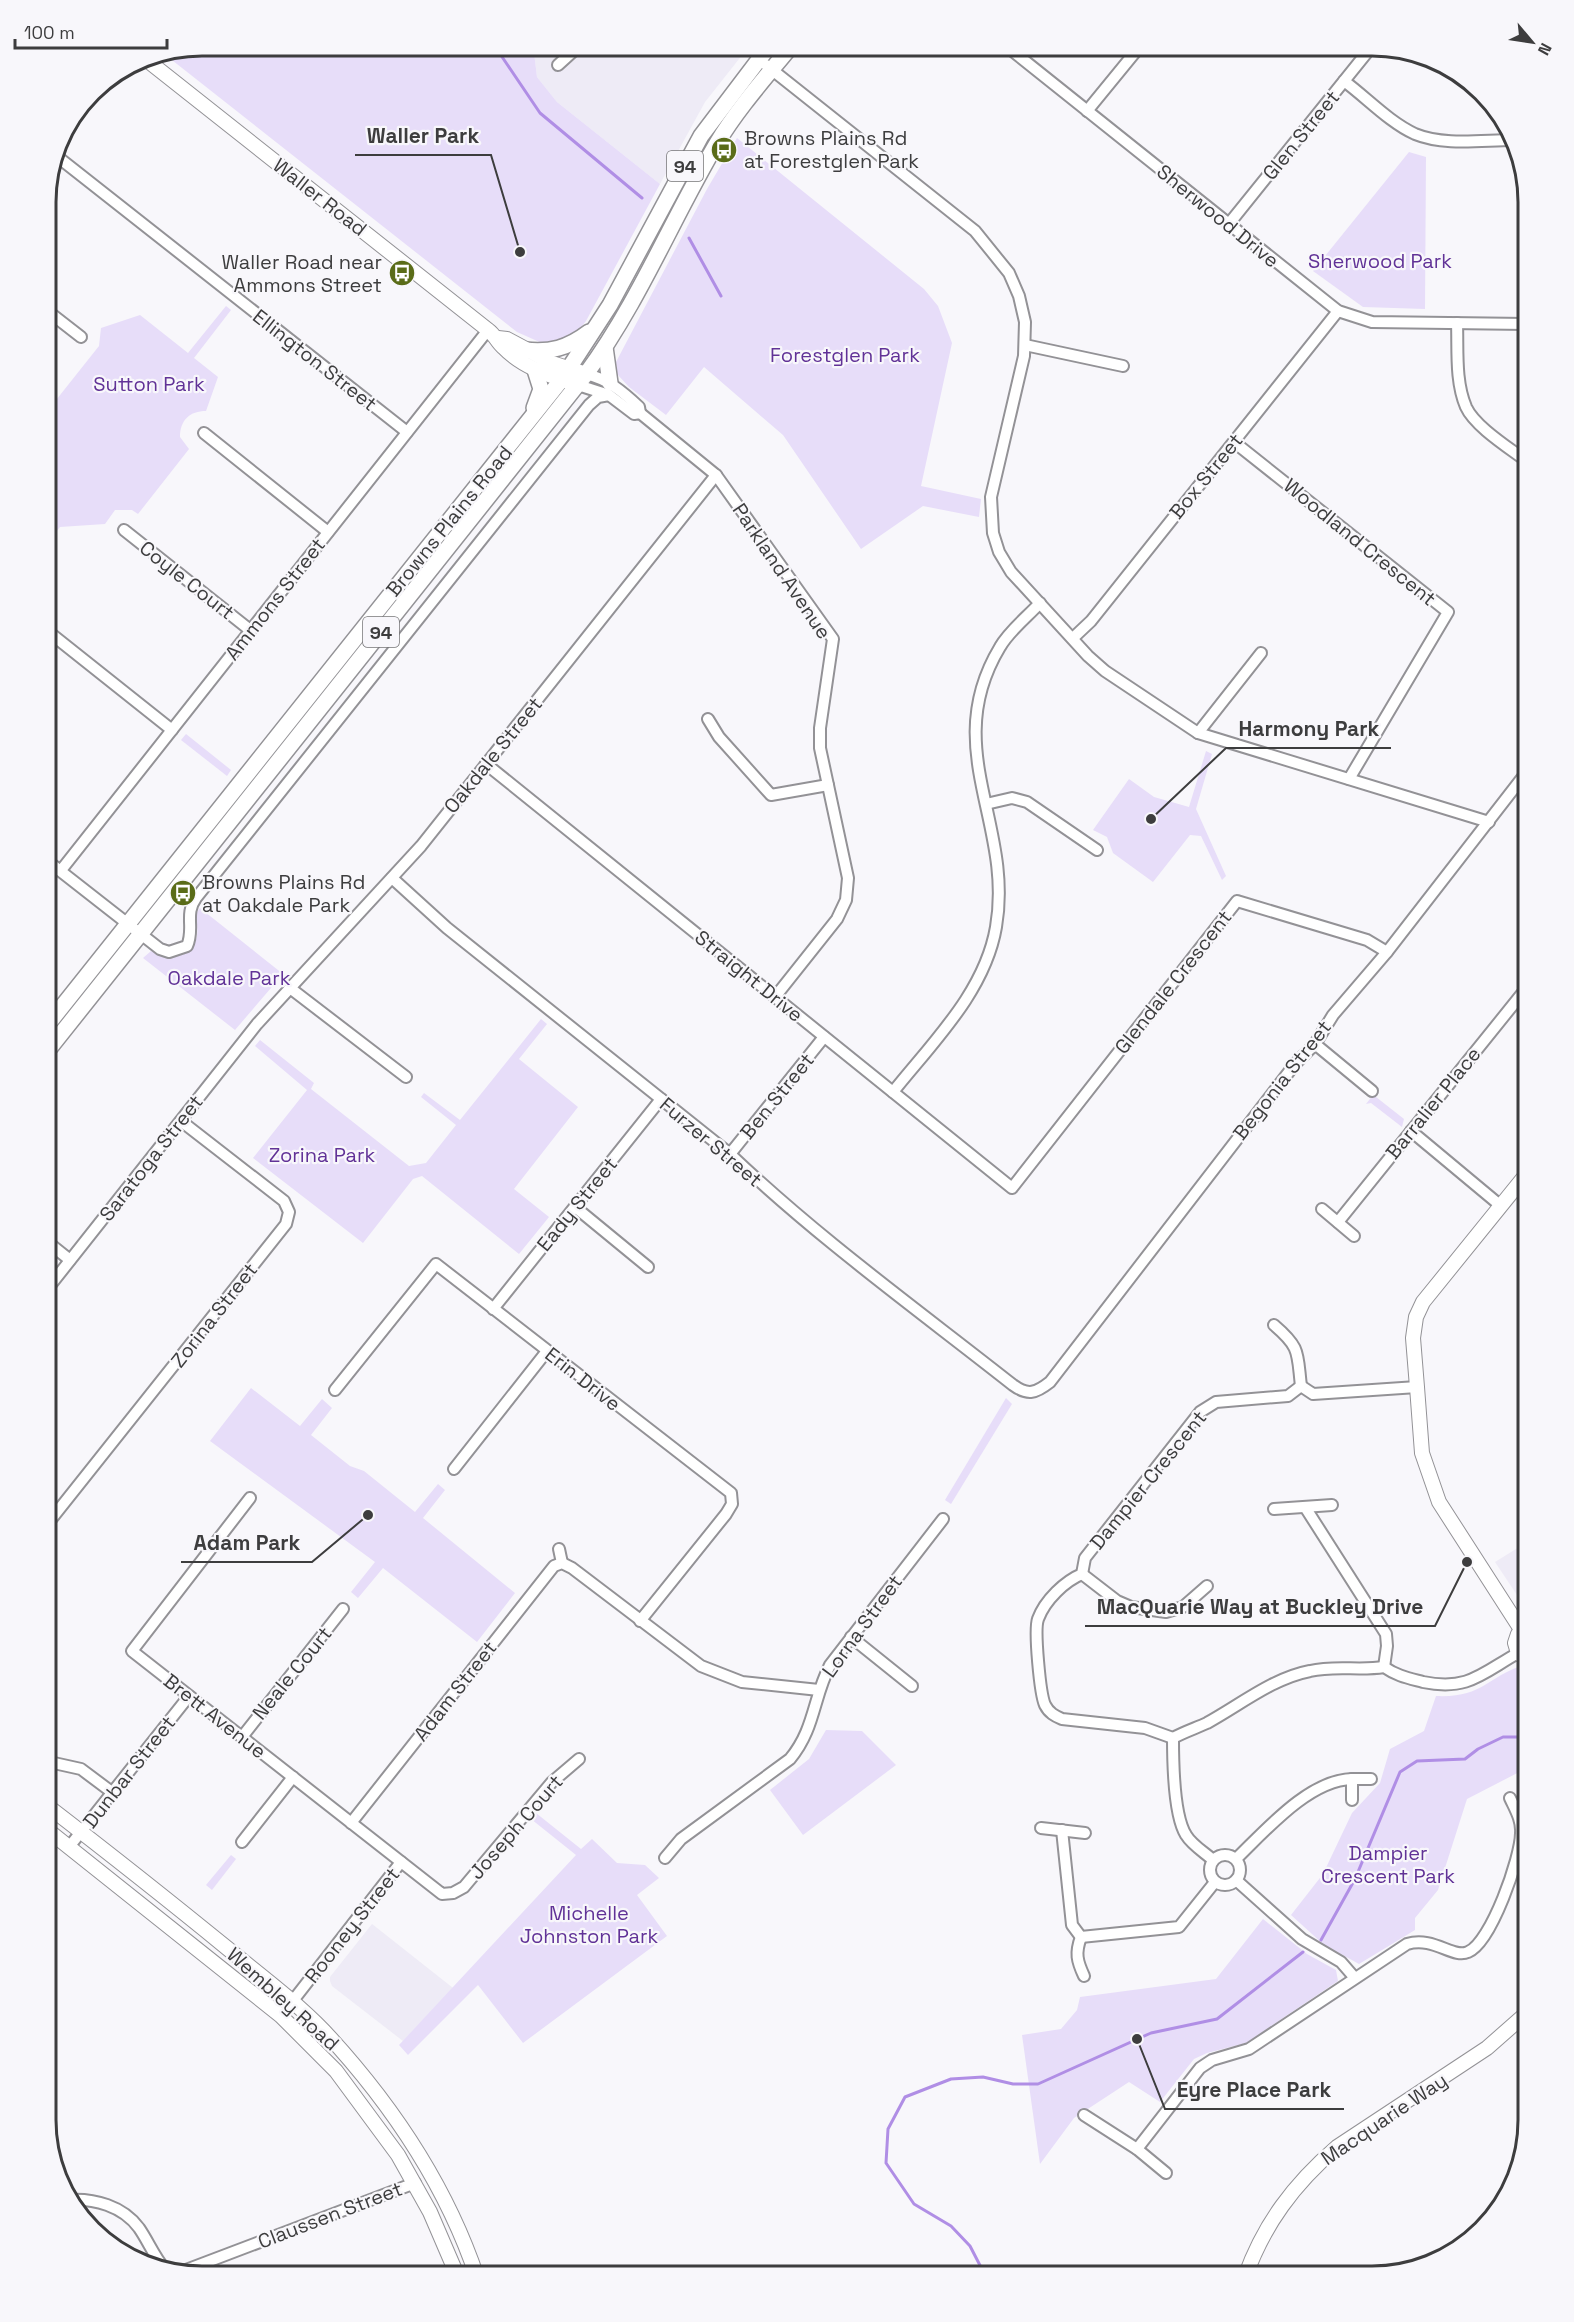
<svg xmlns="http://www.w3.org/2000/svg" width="1574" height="2322" font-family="'Space Grotesk',sans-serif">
<rect width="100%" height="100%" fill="#f8f7fb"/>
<g fill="#eeebf6">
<polygon points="525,45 750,45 705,102 660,184 557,102 537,77 534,52"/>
<polygon points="1529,1541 1529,1613 1495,1562"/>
<polygon points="372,1924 453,1988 403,2041 332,1986 330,1981 330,1977"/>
</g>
<g fill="#e7ddf9">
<polygon points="202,45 525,45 534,52 537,77 557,102 660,184 586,321 571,339 544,344 517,332 163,53"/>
<polygon points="737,138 924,289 938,306 952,343 921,486 981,499 979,517 923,506 861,549 783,435 704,367 666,415 629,387 617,374 616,362 707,189"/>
<polygon points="1409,152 1426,157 1425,309 1363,307 1313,271"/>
<path d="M226,306L231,310L194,358L218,377L206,411C190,411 180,420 180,437L189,449L138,514L132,510H115L105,524L60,527L45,546V535L54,523L45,516V414L99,346L101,328L140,315L188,353Z"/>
<polygon points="186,734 231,770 227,776 181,740"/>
<polygon points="1206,751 1212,754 1196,809 1226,876 1222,880 1201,836 1190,835 1153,882 1113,853 1107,837 1093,830 1129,779 1154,797 1189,807"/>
<path d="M200,908L283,974L235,1030L143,958L151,951C182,966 205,949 195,915Z"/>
<polygon points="541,1019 547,1024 519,1059 578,1107 514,1189 549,1217 519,1254 422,1176 413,1179 363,1243 253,1158 307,1090 255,1046 260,1040 314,1083 311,1089 409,1166 426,1163 456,1125 421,1097 424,1093 460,1120"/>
<polygon points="1377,1090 1376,1097 1404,1119 1402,1127 1371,1103 1366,1104"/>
<polygon points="251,1388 300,1426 322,1399 332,1408 311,1435 350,1466 364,1471 415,1512 438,1484 445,1490 423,1518 515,1593 477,1642 383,1568 358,1598 351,1592 375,1562 210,1441"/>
<polygon points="1006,1398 1012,1404 951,1504 945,1500"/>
<path d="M1523,1665L1529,1669V1767L1467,1799L1438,1890L1415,1918V1930L1359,1964L1323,1944L1291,1915L1323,1874L1352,1813L1380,1783L1390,1749L1424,1731L1436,1696C1482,1698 1486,1678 1523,1665Z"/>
<polygon points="826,1730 862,1731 896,1765 803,1835 770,1790 809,1759"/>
<polygon points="536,1813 581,1849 592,1839 617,1863 645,1865 659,1878 637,1895 667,1936 523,2043 478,1985 408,2055 399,2045 576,1855 531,1819"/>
<polygon points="231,1855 236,1859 212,1890 206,1885"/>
<polygon points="1263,1919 1307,1954 1336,1970 1338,1981 1246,2043 1207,2053 1194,2059 1160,2102 1129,2082 1074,2118 1040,2164 1022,2035 1061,2029 1077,2010 1080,1997 1216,1979"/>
</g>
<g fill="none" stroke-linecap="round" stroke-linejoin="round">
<g stroke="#b08ee5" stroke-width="3">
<polyline points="494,45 540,113 642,198"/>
<polyline points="689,238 721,296"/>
<polyline points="1321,1940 1355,1879 1400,1772 1417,1761 1465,1759 1478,1749 1503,1737 1529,1737"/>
<polyline points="986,2277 970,2246 951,2226 914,2204 886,2163 888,2129 905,2097 951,2079 983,2077 1013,2084 1038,2084 1151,2033 1217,2019 1303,1952"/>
</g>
<defs>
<g id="street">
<polyline points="1005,45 1338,311 1372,322 1529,324"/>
<polyline points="558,65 580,45"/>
<polyline points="766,65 975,231 1009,273 1019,296 1025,322 1024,356 991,497 993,533 999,552 1011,572 1088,656 1105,671 1198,733 1489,822"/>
<path d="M1344,81C1367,98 1389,122 1415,134C1444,146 1482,140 1513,140"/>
<polyline points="1087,111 1141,45"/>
<polyline points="54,154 407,432"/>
<polyline points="1228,225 1373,45"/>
<polyline points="45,309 81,337"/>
<path d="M1457,323C1458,350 1455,381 1466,407C1475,427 1511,449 1529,463"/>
<polyline points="1025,345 1123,366"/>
<path d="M586,374C608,379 623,392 639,407L640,413"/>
<polyline points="578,385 609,395 634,414 640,413 716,475 833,639 820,728 820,748 848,878 846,900 837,919 775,997"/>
<polyline points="204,433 328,532"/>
<polyline points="1234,442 1448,612 1349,779"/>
<polyline points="124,530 250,630"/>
<polyline points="45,629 172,730"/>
<polyline points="1073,638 1091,621 1338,311"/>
<polyline points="708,719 719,737 771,795 828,785"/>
<polyline points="1198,733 1261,653"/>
<polyline points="486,764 1012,1188 1237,901 1367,940 1387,952"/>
<polyline points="986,804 1012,798 1027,802 1097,850"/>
<path d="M45,859L160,949L169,952L187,946C195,929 184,914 196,898L589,405L598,397L609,395"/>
<polyline points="62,869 488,330"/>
<path d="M392,878L447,928L730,1154C818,1238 918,1310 1013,1385C1028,1396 1036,1393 1050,1382L1295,1064L1315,1044L1333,1015L1387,952L1529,769"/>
<polyline points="290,988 406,1077"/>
<polyline points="1315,1044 1372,1091"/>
<path d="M893,1092C932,1043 985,992 996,927C1014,824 939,748 1000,647C1009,631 1027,617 1040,603"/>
<polyline points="1411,1131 1501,1206"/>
<polyline points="730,1154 824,1037"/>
<polyline points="575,1207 648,1267"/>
<polyline points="1322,1209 1354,1236"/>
<polyline points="1338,1222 1529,985"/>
<polyline points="45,1240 70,1260"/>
<polyline points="45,1292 257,1024 421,846 716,475"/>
<polyline points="493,1309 661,1099"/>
<path d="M1274,1325C1301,1348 1297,1353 1301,1386"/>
<path d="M1417,1387L1313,1394L1301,1386L1288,1396L1216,1402L1200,1412L1085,1558L1082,1574C1065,1581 1045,1600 1038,1619C1034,1630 1040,1694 1045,1705C1049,1713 1055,1716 1062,1719L1145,1728L1173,1738C1184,1732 1196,1728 1207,1723C1240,1705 1273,1678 1310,1671C1335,1665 1359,1671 1384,1667C1397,1676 1408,1678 1423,1682C1468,1691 1481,1674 1518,1653"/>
<polyline points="335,1390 436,1264 731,1493 732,1504 726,1514 640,1621"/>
<polyline points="454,1469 547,1351"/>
<polyline points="250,1498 132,1651 442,1894 453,1893 464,1887 552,1782 579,1759"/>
<polyline points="1305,1507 1386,1634 1387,1646 1384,1667"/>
<polyline points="1274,1509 1332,1505"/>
<polyline points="45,1527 286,1224 289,1212 284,1201 181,1121"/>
<polyline points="559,1549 562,1563"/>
<polyline points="1082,1574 1117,1601 1131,1607 1166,1612 1183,1607 1207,1586"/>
<polyline points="851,1637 912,1686"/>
<polyline points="242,1737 343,1609"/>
<path d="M1173,1738C1173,1761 1174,1816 1186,1835C1192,1845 1204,1852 1213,1860"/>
<polyline points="45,1761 81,1769 113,1793"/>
<polyline points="1352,1800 1352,1779 1371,1779"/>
<polyline points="351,1823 554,1566 562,1563 572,1568 701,1666 742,1682 819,1690"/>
<polyline points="1041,1828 1085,1833"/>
<polyline points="1062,1830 1072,1925 1081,1937 1179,1927 1215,1882"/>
<polyline points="242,1842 293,1777"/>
<polyline points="69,1847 189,1696"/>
<circle cx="1225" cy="1870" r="15"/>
<path d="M665,1858L681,1839L790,1759C815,1729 813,1698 830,1665L943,1519"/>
<path d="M1236,1859C1266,1830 1309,1780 1352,1779"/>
<polyline points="1236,1880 1302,1939 1341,1962 1354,1977"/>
<path d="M1081,1937C1075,1953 1077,1961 1084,1976"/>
<polyline points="281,2016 401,1862"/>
<polyline points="45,2021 48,2023"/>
<polyline points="1084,2115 1137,2149 1166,2173"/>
<path d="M1137,2149L1200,2068L1212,2060L1249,2049L1407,1944C1434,1936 1453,1959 1468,1952C1491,1943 1521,1857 1521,1833C1522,1820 1515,1809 1510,1798"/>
<path d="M68,2200C94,2198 123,2206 139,2228C148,2241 154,2256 164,2268"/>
<polyline points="178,2273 415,2183"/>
</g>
<g id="secondary">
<path d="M143,57L488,330C495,335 497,342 503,347C523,368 551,376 578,385"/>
<polyline points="498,338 507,339 552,363 586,374"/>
<polyline points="1529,1629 1518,1634 1515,1643 1518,1653 1529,1660"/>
<polyline points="1522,1631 1439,1502 1422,1453 1417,1387 1413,1338 1416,1317 1423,1302 1529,1171"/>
<path d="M45,1804C106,1851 167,1899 227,1948C260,1975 295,2001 324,2031C390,2102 446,2185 477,2277"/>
<polyline points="45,1828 281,2016 336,2071 398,2155 430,2212 458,2277"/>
<path d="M1245,2277C1264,2224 1294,2184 1337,2147L1487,2048L1529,2011"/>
</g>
<g id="primary">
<polyline points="605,347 610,383"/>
<path d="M525,350C550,353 568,348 589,332"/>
<polyline points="534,408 541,389 535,370"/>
<polyline points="45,1028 562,379 610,305 701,136 770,45"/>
<path d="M45,1054L586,374C639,302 672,219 717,143C738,108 766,77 792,45"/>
</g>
</defs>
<use href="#street" stroke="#939296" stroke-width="14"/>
<use href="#secondary" stroke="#939296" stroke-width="16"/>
<use href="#primary" stroke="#939296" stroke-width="18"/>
<use href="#street" stroke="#fff" stroke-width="10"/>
<use href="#secondary" stroke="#fff" stroke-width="14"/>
<use href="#primary" stroke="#fff" stroke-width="15"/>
</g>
<defs>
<symbol id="bus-disc" viewBox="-11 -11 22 22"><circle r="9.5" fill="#5a6c18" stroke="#f8f7fb"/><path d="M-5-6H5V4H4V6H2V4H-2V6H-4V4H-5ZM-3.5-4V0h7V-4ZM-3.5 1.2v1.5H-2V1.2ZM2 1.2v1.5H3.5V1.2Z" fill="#fff"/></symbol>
</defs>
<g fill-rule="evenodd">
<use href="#bus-disc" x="709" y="135" width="30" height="30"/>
<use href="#bus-disc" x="387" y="258" width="30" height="30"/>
<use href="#bus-disc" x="168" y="878" width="30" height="30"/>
</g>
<g text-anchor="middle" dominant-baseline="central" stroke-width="4.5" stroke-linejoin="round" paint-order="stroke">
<g fill="#f8f7fb" stroke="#757577" stroke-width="1.5">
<rect x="667" y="151" width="36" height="30" rx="4.5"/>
<rect x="363" y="617" width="36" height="30" rx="4.5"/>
</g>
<g font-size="18" font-weight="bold" fill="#3d3d3e">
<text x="685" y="166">94</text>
<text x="381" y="632">94</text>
</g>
<g font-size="20" fill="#3d3d3e" stroke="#f8f7fb">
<text transform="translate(1301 135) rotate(-51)">Glen Street</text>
<text transform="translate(320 197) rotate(38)">Waller Road</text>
<text transform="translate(1218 216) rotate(39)">Sherwood Drive</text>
<text transform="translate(315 360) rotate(38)">Ellington Street</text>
<text transform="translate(1206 476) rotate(-51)">Box Street</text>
<text transform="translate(449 521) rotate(-51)">Browns Plains Road</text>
<text transform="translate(1360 542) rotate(39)">Woodland Crescent</text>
<text transform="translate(782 571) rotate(56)">Parkland Avenue</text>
<text transform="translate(187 580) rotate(38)">Coyle Court</text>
<text transform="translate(275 599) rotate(-52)">Ammons Street</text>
<text transform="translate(493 755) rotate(-51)">Oakdale Street</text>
<text transform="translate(749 976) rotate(39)">Straight Drive</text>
<text transform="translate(1173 982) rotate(-52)">Glendale Crescent</text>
<text transform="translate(1282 1080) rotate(-52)">Begonia Street</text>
<text transform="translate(777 1096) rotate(-51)">Ben Street</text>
<text transform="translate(1433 1103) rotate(-51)">Barralier Place</text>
<text transform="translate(711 1142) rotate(40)">Furzer Street</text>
<text transform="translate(151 1158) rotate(-52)">Saratoga Street</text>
<text transform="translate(577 1204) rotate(-51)">Eady Street</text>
<text transform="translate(214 1315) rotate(-52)">Zorina Street</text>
<text transform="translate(583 1379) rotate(38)">Erin Drive</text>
<text transform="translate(1148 1480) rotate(-51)">Dampier Crescent</text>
<text transform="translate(862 1626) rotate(-54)">Lorna Street</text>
<text transform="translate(292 1673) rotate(-51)">Neale Court</text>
<text transform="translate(455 1691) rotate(-52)">Adam Street</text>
<text transform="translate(215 1716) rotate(38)">Brett Avenue</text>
<text transform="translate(129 1772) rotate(-52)">Dunbar Street</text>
<text transform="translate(516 1827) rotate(-49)">Joseph Court</text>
<text transform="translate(352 1925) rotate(-52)">Rooney Street</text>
<text transform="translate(283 1999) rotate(42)">Wembley Road</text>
<text transform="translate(1384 2119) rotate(-34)">Macquarie Way</text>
<text transform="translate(330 2215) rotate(-21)">Claussen Street</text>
</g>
<g font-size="20" fill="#3d3d3e" stroke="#f8f7fb" text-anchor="start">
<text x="744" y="138">Browns Plains Rd<tspan x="744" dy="23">at Forestglen Park</tspan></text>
<text x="382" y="262" text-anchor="end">Waller Road near<tspan x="382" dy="23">Ammons Street</tspan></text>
<text x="202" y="882">Browns Plains Rd<tspan x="202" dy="23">at Oakdale Park</tspan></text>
</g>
<g font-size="20" fill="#613297" stroke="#f8f7fb">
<text x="1380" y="261">Sherwood Park</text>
<text x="845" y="355">Forestglen Park</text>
<text x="149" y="384">Sutton Park</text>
<text x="229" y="978">Oakdale Park</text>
<text x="322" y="1155">Zorina Park</text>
<text x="1388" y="1853">Dampier<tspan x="1388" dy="23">Crescent Park</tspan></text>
<text x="589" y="1913">Michelle<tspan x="589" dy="23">Johnston Park</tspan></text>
</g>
</g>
<path d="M0 0H1574V2322H0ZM202 56H1372A146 146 0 0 1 1518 202V2120A146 146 0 0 1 1372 2266H202A146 146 0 0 1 56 2120V202A146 146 0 0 1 202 56Z" fill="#f8f7fb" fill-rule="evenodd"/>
<path fill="none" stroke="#3d3d3e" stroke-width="3" d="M202 56H1372A146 146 0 0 1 1518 202V2120A146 146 0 0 1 1372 2266H202A146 146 0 0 1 56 2120V202A146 146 0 0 1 202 56Z"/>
<path fill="none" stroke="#3d3d3e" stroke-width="2" d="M520 252L491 155H355M1151 819L1226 748H1391M368 1515L312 1562H181M1467 1562L1435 1626H1085M1137 2039L1165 2109H1344"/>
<g fill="#3d3d3e" stroke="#f8f7fb" stroke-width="2">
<circle cx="520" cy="252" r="6"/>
<circle cx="1151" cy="819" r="6"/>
<circle cx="368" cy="1515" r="6"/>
<circle cx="1467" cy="1562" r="6"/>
<circle cx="1137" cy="2039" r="6"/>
</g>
<g font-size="21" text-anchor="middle" font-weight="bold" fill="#3d3d3e" stroke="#f8f7fb" stroke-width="4.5" stroke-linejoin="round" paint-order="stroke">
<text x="423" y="143">Waller Park</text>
<text x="1309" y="736">Harmony Park</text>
<text x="247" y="1550">Adam Park</text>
<text x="1260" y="1614">MacQuarie Way at Buckley Drive</text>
<text x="1254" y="2097">Eyre Place Park</text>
</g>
<g transform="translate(1532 42) rotate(119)" stroke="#f8f7fb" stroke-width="4.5" paint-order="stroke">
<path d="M0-4.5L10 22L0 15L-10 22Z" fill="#3d3d3e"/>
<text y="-9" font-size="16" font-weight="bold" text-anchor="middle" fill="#3d3d3e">N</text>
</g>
<path d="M15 39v9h152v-9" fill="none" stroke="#3d3d3e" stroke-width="3"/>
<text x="24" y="39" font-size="18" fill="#3d3d3e" stroke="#f8f7fb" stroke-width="4.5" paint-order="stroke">100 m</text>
</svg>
